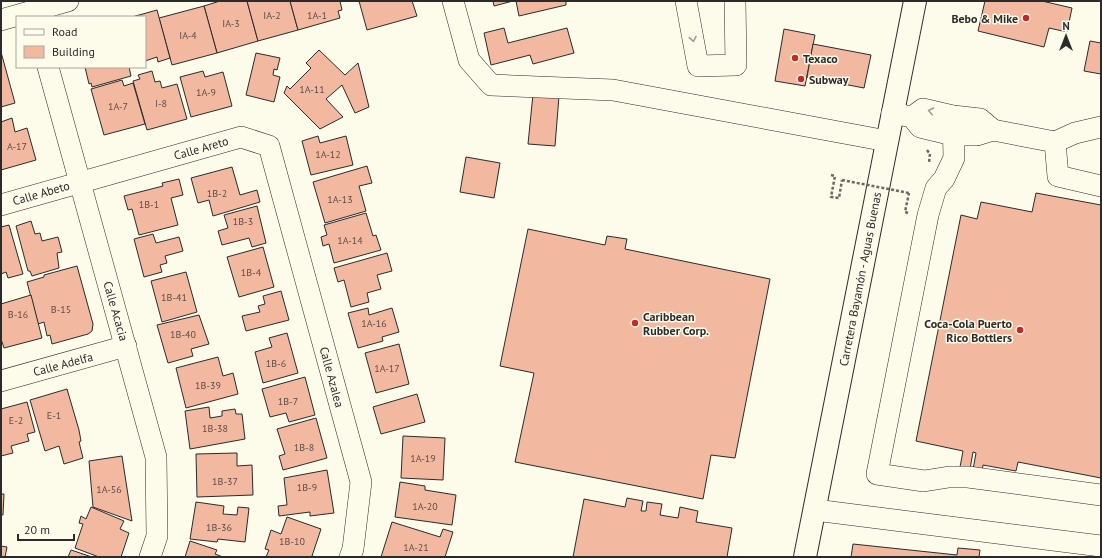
<svg xmlns="http://www.w3.org/2000/svg" width="1102" height="558" font-family="'PT Sans',sans-serif">
<rect width="100%" height="100%" fill="#fdfbea"/>
<g fill="#f2b8a0" stroke="#2b2b2b">
<polygon points="220,1 247,1 258,41 217,53 204,6"/>
<polygon points="247,1 290,1 298,30 258,41"/>
<polygon points="290,1 340,1 342,10 338,11 340,18 298,30"/>
<polygon points="359,1 412,1 417,16 367,30"/>
<polygon points="493,1 513,1 494,6"/>
<polygon points="516,1 566,1 566,5 519,16"/>
<polygon points="985,1 1042,1 1072,8 1067,32 1049,28 1044,47 978,31"/>
<polygon points="204,6 217,53 172,65 159,18"/>
<polygon points="157,10 170,58 158,62 157,57 145,61 145,17 132,17"/>
<polygon points="504,28 508,43 567,28 574,53 533,64 530,55 491,65 484,33"/>
<polygon points="784,29 815,35 805,86 775,81"/>
<polygon points="1090,41 1101,43 1101,74 1084,71"/>
<polygon points="813,44 871,55 864,88 807,77"/>
<polygon points="319,50 345,75 358,63 369,107 355,113 342,85 326,99 343,117 320,129 284,93 287,86 290,89 311,68 306,63"/>
<polygon points="1,52 15,103 1,107"/>
<polygon points="256,53 280,58 277,70 274,69 273,75 280,77 274,102 246,95"/>
<polygon points="85,67 129,67 131,76 92,87 91,83 89,84"/>
<polygon points="152,71 155,82 160,81 162,88 177,84 187,119 147,130 133,81 140,79 138,75"/>
<polygon points="203,71 205,77 223,72 232,106 191,117 180,77"/>
<polygon points="122,80 124,86 133,83 145,124 104,135 91,89"/>
<polygon points="533,94 559,96 555,146 528,144"/>
<polygon points="12,118 15,132 27,128 36,160 1,170 1,122"/>
<polygon points="318,136 320,143 346,136 353,165 311,175 302,141"/>
<polygon points="466,157 500,163 494,198 460,192"/>
<polygon points="367,166 372,183 359,186 366,211 325,223 313,182"/>
<polygon points="232,167 240,195 257,190 260,202 213,216 209,200 198,203 191,178"/>
<polygon points="179,179 183,195 171,198 178,225 139,235 132,209 128,210 124,196 163,186 162,183"/>
<polygon points="1036,193 1101,205 1101,478 1018,462 1016,471 983,465 982,472 973,470 976,453 973,452 970,469 960,467 963,451 916,441 961,215 977,219 981,202 1032,212"/>
<polygon points="257,206 266,243 252,247 249,238 222,245 218,231 228,228 224,215"/>
<polygon points="366,213 373,236 376,235 381,250 334,263 329,244 323,246 321,237 327,235 324,225"/>
<polygon points="31,221 35,234 40,233 42,241 58,237 62,252 57,253 59,268 32,276 30,271 28,271 16,226"/>
<polygon points="9,225 23,274 8,278 6,272 1,274 1,227"/>
<polygon points="528,229 605,245 607,236 627,239 625,249 770,279 735,458 711,455 703,499 515,462 534,373 500,366"/>
<polygon points="153,234 156,243 179,237 183,251 165,256 167,263 160,265 162,272 144,277 134,239"/>
<polygon points="263,247 274,287 239,297 227,257"/>
<polygon points="387,253 392,271 377,275 381,289 367,293 369,302 351,307 344,280 338,282 334,268"/>
<polygon points="77,266 93,324 92,331 88,334 52,344 50,335 47,336 44,322 38,324 27,282 44,277 44,275"/>
<polygon points="186,272 197,312 162,322 151,281"/>
<polygon points="281,291 289,320 246,331 242,316 260,312 258,306 265,304 263,296"/>
<polygon points="31,295 42,338 4,348 1,339 1,304"/>
<polygon points="368,308 369,315 392,308 399,332 382,337 383,341 358,348 348,313"/>
<polygon points="199,315 209,344 191,349 193,356 168,363 157,325"/>
<polygon points="287,333 298,373 263,383 255,352 272,347 269,338"/>
<polygon points="399,344 409,384 376,393 365,353"/>
<polygon points="218,357 223,376 233,373 238,394 186,408 176,368"/>
<polygon points="305,377 315,415 289,422 286,413 270,417 262,389"/>
<polygon points="67,389 79,430 81,441 79,442 83,458 64,464 59,446 45,451 30,400"/>
<polygon points="417,394 425,422 381,434 373,407"/>
<polygon points="27,402 35,432 27,434 29,441 11,446 13,453 1,456 1,409"/>
<polygon points="209,407 210,418 222,416 222,411 235,409 236,414 242,414 245,439 190,449 185,411"/>
<polygon points="316,418 327,458 283,470 279,456 285,454 277,429"/>
<polygon points="403,436 445,438 443,480 401,478"/>
<polygon points="237,453 237,466 252,465 253,495 197,497 196,454"/>
<polygon points="122,456 132,521 93,507 89,461"/>
<polygon points="327,470 334,513 310,516 310,512 279,516 278,506 287,505 284,478"/>
<polygon points="400,482 425,486 425,490 456,495 452,525 395,517"/>
<polygon points="1,494 4,494 3,515 1,515"/>
<polygon points="627,498 643,501 641,511 646,511 647,502 662,504 660,515 678,518 680,507 698,511 696,522 732,528 727,557 573,557 584,499 625,507"/>
<polygon points="196,502 224,506 223,514 237,515 238,507 249,508 245,542 218,539 217,542 190,539"/>
<polygon points="91,507 124,521 120,529 129,533 121,557 99,557 75,548 83,524 79,523 81,516 86,519"/>
<polygon points="287,517 321,529 312,556 316,557 266,557 269,550 265,549 271,530 281,534"/>
<polygon points="392,522 440,537 443,529 453,532 445,557 381,557"/>
<polygon points="190,541 217,550 215,554 223,557 185,557"/>
<polygon points="853,544 957,555 958,548 980,550 979,557 851,557"/>
<polygon points="1,546 7,547 5,557 1,557"/>
<polygon points="71,550 92,557 68,557"/>
</g>
<g fill="none" stroke-linecap="round" stroke-linejoin="round">
<defs>
<g id="minor">
<polyline points="453,1 469,60 491,85 613,90 887,141"/>
<polyline points="686,1 698,66 736,65 735,1"/>
<polyline points="1,20 68,1"/>
<polyline points="48,67 156,457 157,536 150,557"/>
<polyline points="892,113 912,117 920,127 953,135 977,135 993,130 1055,142 1058,176 1101,186"/>
<polyline points="953,116 954,158 944,179 936,188 928,215 877,474 924,481 949,477 968,477 1101,495"/>
<polyline points="912,117 923,109 953,116 980,119 993,130"/>
<polyline points="1055,142 1075,133 1101,127"/>
<polyline points="1,205 241,137 269,146 361,482 353,549 350,557"/>
<polyline points="1,381 126,346"/>
<polyline points="815,510 1101,546"/>
</g>
<polyline id="major" points="805,557 915,1"/>
</defs>
<use href="#minor" stroke="#2b2b2b" stroke-width="22"/>
<use href="#major" stroke="#2b2b2b" stroke-width="24"/>
<g stroke="#6a6964" stroke-width="2.5" stroke-dasharray="3 2" stroke-linecap="butt">
<polyline points="927,150 930,154 929,163"/>
<polyline points="831,175 835,176 831,197 839,198 842,180"/>
<polyline points="908,213 905,212 909,193"/>
</g>
<use href="#minor" stroke="#fdfbea" stroke-width="21"/>
<use href="#major" stroke="#fdfbea" stroke-width="22"/>
<polyline stroke="#6a6964" stroke-width="2.5" stroke-dasharray="3 2" stroke-linecap="butt" points="842,180 909,193"/>
</g>
<defs><path id="oneway-chevron" d="M-2-3.5L2.5 0L-2 3.5" fill="none" stroke-width="1.6" stroke-linecap="round" stroke-linejoin="round"/></defs>
<g stroke="#9e9d94">
<use href="#oneway-chevron" transform="translate(693 39) rotate(79)"/>
<use href="#oneway-chevron" transform="translate(931 111) rotate(-168)"/>
</g>
<g fill="#c62828" stroke="#fdfbea" stroke-width="1.5">
<circle cx="1026" cy="18" r="4"/>
<circle cx="795" cy="58" r="4"/>
<circle cx="801" cy="79" r="4"/>
<circle cx="635" cy="323" r="4"/>
<circle cx="1020" cy="330" r="4"/>
</g>
<g text-anchor="middle" dominant-baseline="central" stroke-width="3" stroke-linejoin="round" paint-order="stroke">
<g font-size="10" fill="#5d4e48">
<text x="272" y="15">IA-2</text>
<text x="317" y="15">1A-1</text>
<text x="231" y="23">IA-3</text>
<text x="188" y="35">IA-4</text>
<text x="312" y="89">1A-11</text>
<text x="206" y="92">1A-9</text>
<text x="161" y="103">I-8</text>
<text x="118" y="106">1A-7</text>
<text x="17" y="146">A-17</text>
<text x="328" y="154">1A-12</text>
<text x="217" y="193">1B-2</text>
<text x="340" y="199">1A-13</text>
<text x="149" y="204">1B-1</text>
<text x="243" y="221">1B-3</text>
<text x="350" y="240">1A-14</text>
<text x="251" y="272">1B-4</text>
<text x="174" y="297">1B-41</text>
<text x="61" y="309">B-15</text>
<text x="18" y="314">B-16</text>
<text x="374" y="323">1A-16</text>
<text x="183" y="334">1B-40</text>
<text x="276" y="363">1B-6</text>
<text x="387" y="368">1A-17</text>
<text x="208" y="385">1B-39</text>
<text x="288" y="401">1B-7</text>
<text x="54" y="415">E-1</text>
<text x="16" y="420">E-2</text>
<text x="215" y="428">1B-38</text>
<text x="304" y="447">1B-8</text>
<text x="423" y="458">1A-19</text>
<text x="225" y="481">1B-37</text>
<text x="307" y="487">1B-9</text>
<text x="109" y="489">1A-56</text>
<text x="425" y="506">1A-20</text>
<text x="219" y="527">1B-36</text>
<text x="292" y="541">1B-10</text>
<text x="416" y="547">1A-21</text>
</g>
<g font-size="12" font-weight="bold" fill="#2b2b2b" stroke="#fdfbea" text-anchor="start">
<text x="1018" y="18" text-anchor="end">Bebo &amp; Mike</text>
<text x="803" y="58">Texaco</text>
<text x="809" y="79">Subway</text>
<text x="643" y="316">Caribbean<tspan x="643" dy="14">Rubber Corp.</tspan></text>
<text x="1012" y="323" text-anchor="end">Coca-Cola Puerto<tspan x="1012" dy="14">Rico Bottlers</tspan></text>
</g>
<g font-size="12" fill="#2b2b2b" stroke="#fdfbea">
<text transform="translate(201 148) rotate(-16)">Calle Areto</text>
<text transform="translate(41 193) rotate(-16)">Calle Abeto</text>
<text transform="translate(860 279) rotate(-79)">Carretera Bayamón - Aguas Buenas</text>
<text transform="translate(116 311) rotate(74)">Calle Acacia</text>
<text transform="translate(63 364) rotate(-15)">Calle Adelfa</text>
<text transform="translate(332 377) rotate(75)">Calle Azalea</text>
</g>
</g>
<rect width="1102" height="558" fill="none" stroke="#2b2b2b" stroke-width="4"/>
<rect x="16" y="16" width="130" height="52" fill="#fdfbea" stroke="#a9a89e"/>
<rect x="24" y="29" width="20" height="6" fill="#fdfbea" stroke="#a9a89e"/>
<text x="52" y="36" font-size="12" fill="#2b2b2b">Road</text>
<rect x="24" y="46" width="20" height="12" fill="#f2b8a0" stroke="#a9a89e"/>
<text x="52" y="56" font-size="12" fill="#2b2b2b">Building</text>
<g transform="translate(1066 36)" stroke="#fdfbea" stroke-width="3" paint-order="stroke">
<path d="M0-3L7 15L0 10L-7 15Z" fill="#2b2b2b"/>
<text y="-6" font-size="11" font-weight="bold" text-anchor="middle" fill="#2b2b2b">N</text>
</g>
<path d="M18 534v6h56v-6" fill="none" stroke="#2b2b2b" stroke-width="2"/>
<text x="24" y="534" font-size="12" fill="#2b2b2b" stroke="#fdfbea" stroke-width="3" paint-order="stroke">20 m</text>
</svg>
